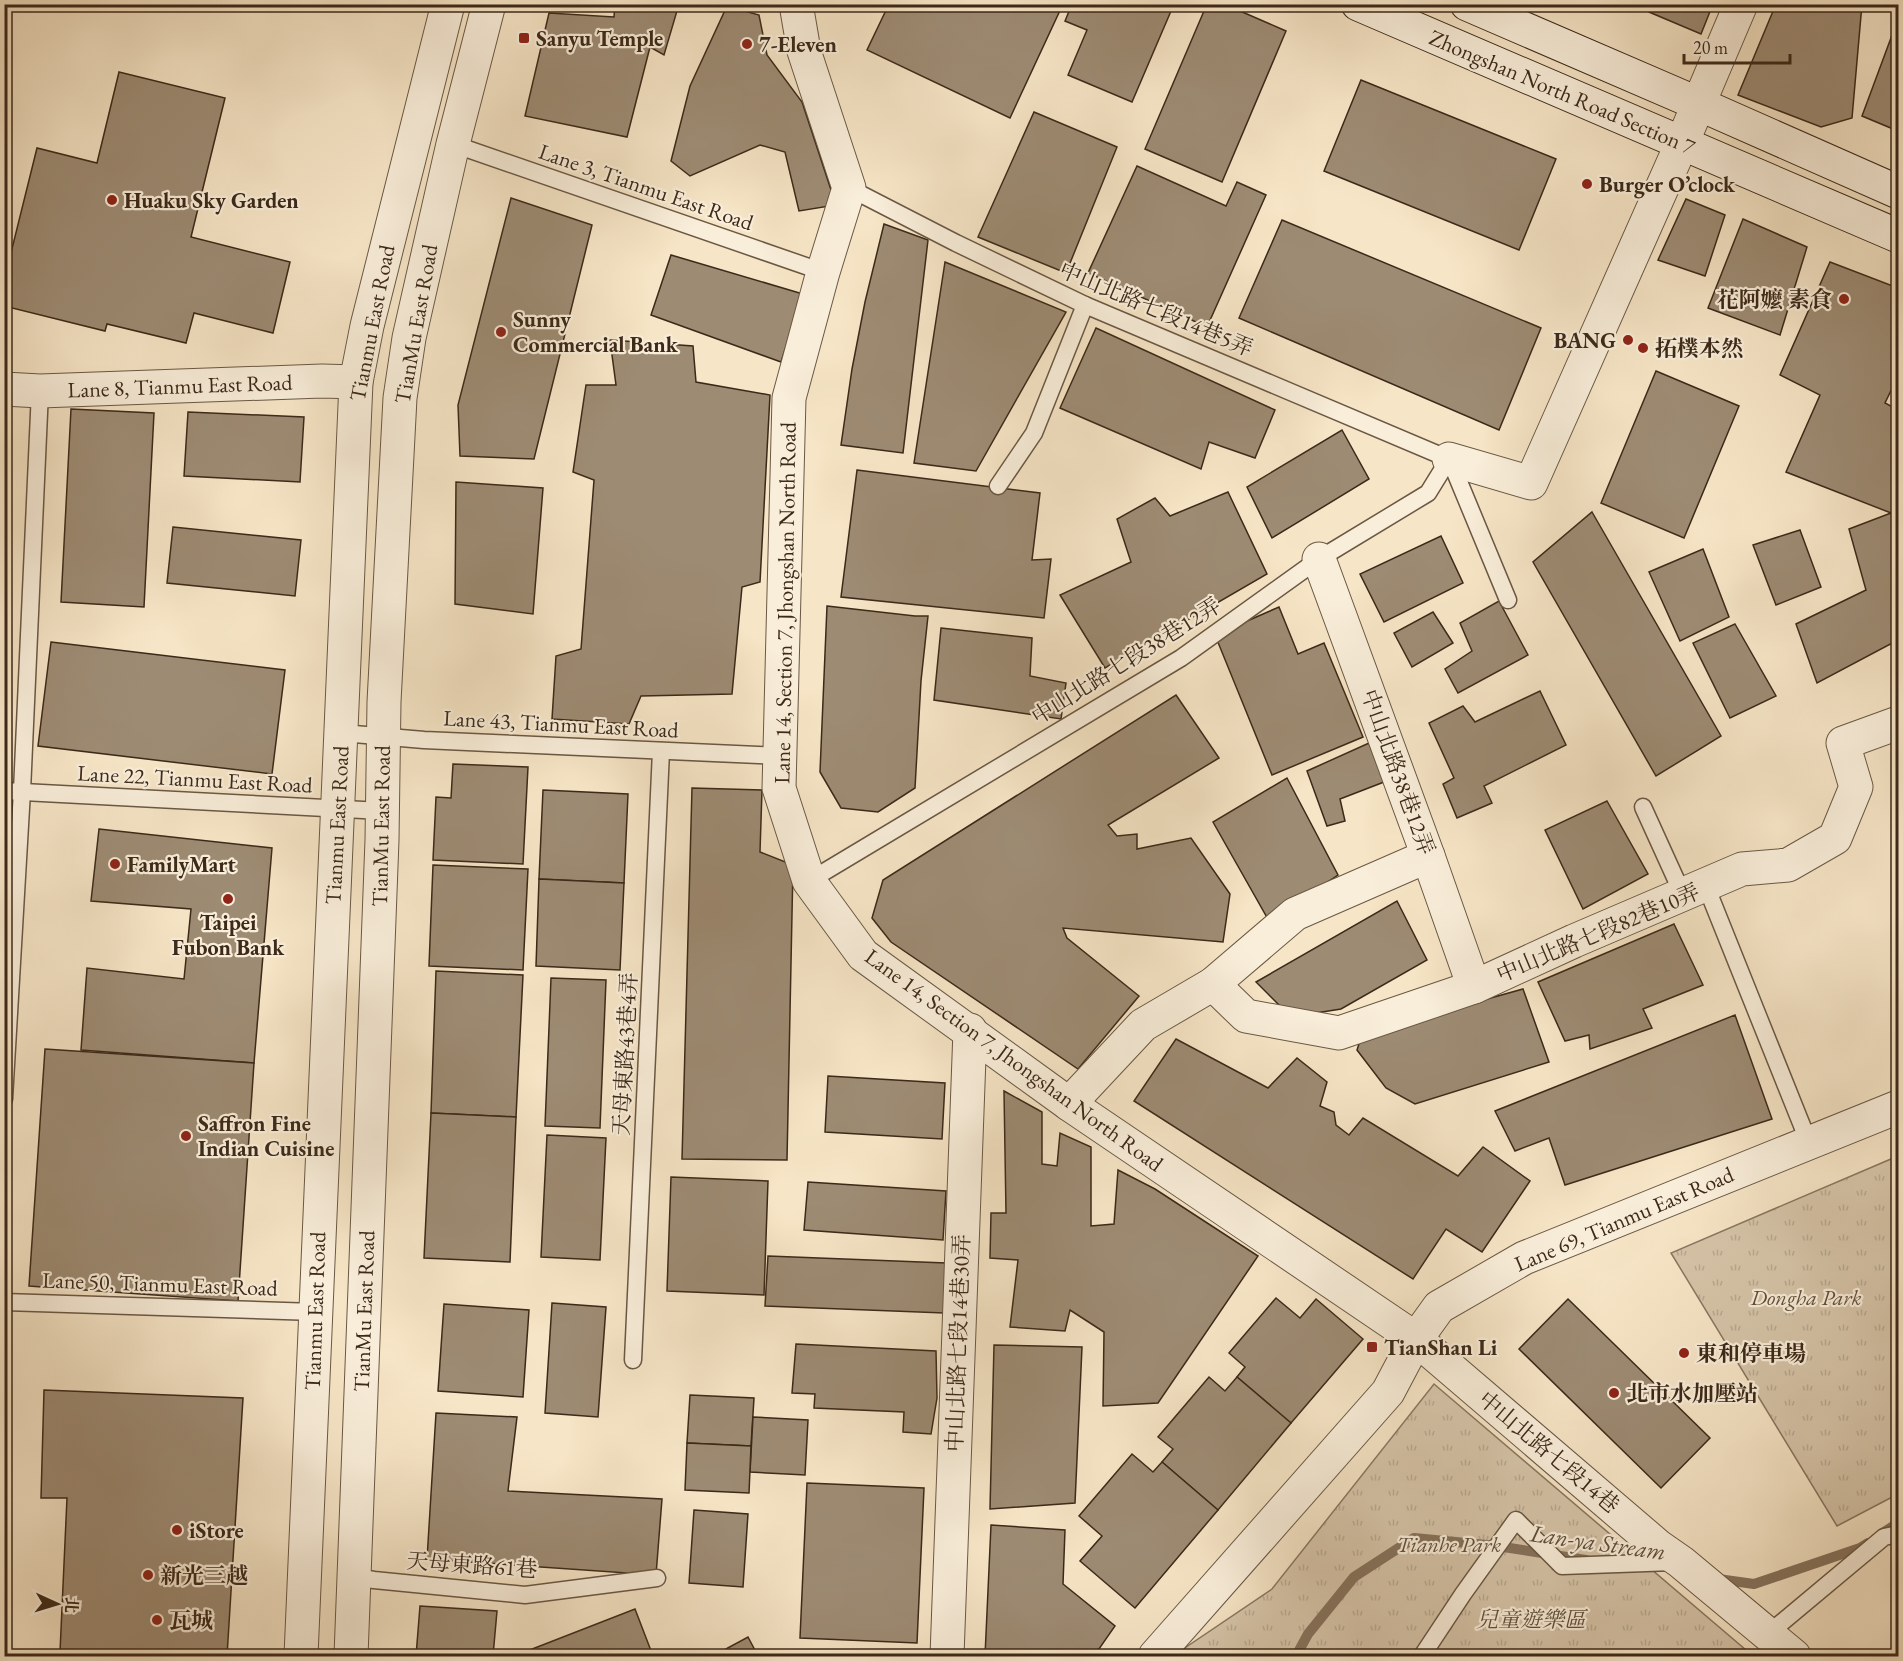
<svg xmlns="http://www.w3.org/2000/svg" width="1903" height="1661" font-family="'EB Garamond','Noto Serif TC',serif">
<defs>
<pattern id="grass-tufts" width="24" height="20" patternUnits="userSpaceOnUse" patternTransform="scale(1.5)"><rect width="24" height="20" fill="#d6c5a9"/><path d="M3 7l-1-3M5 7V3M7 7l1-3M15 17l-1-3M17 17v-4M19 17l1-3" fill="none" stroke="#b9a991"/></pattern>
</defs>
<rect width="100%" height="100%" fill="#f6e5c6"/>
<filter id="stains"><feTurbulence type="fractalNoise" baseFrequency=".00333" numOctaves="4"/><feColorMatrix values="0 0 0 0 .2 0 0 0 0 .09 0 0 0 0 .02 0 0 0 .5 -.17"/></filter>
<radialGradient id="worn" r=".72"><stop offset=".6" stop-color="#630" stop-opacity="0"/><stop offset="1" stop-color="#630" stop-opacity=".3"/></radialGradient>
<g fill="url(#grass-tufts)" stroke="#897761" stroke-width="1.5">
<polygon points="1898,1156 1898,1494 1837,1526 1671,1253"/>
<polygon points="1434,1384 1753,1656 1173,1656 1272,1589"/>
</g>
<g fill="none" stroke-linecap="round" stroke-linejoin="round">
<g stroke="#86735d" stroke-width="10">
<polyline points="1881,1534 1898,1523"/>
<polyline points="1718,1579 1754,1584 1860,1548 1868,1543"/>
<polyline points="1296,1656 1308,1634 1354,1577 1414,1538 1497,1546 1586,1560"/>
</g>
</g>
<g fill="#9d8b73" stroke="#3c2919" stroke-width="1.5">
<polygon points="615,4 679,4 664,55 650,47 627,137 525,116 549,13 614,17"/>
<polygon points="889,4 1063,4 1010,118 867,50"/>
<polygon points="1072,4 1174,4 1132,102 1068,75 1087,30 1065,21"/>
<polygon points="1207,4 1224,4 1286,31 1222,182 1145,149"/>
<polygon points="1652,4 1713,4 1701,34 1649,12"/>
<polygon points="1776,4 1862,4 1852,118 1821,127 1738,95"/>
<polygon points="727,6 759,15 767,55 802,102 836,205 799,211 785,152 760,145 690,176 671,161 690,86"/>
<polygon points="1898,19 1898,131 1862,116"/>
<polygon points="119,72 225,98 191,237 290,262 273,333 194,313 186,343 107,324 105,331 4,306 4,281 37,148 97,163"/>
<polygon points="1361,80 1556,159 1519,250 1324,171"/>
<polygon points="1034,112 1117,147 1066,273 978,237"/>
<polygon points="1137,166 1226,206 1237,182 1266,195 1207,327 1088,273"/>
<polygon points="511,198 592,225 534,459 460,456 458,405"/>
<polygon points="1686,199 1725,215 1705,276 1658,260"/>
<polygon points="1743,219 1807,247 1780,335 1708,308"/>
<polygon points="1282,220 1541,328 1499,430 1239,318"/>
<polygon points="884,224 928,240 903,453 841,445 852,369 865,302"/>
<polygon points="671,255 803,294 781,362 651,315"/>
<polygon points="945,262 1066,312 976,471 914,463"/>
<polygon points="1830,262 1898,288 1898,376 1885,403 1898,410 1898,492 1891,513 1786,472 1820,395 1780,375"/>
<polygon points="1096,328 1275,410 1255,458 1209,442 1201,469 1060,408"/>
<polygon points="610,340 693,346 696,382 770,395 760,582 742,587 732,694 641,696 629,724 552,719 556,656 581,649 594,480 573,472 586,385 616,385"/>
<polygon points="1656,371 1739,406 1684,538 1601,503"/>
<polygon points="71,409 154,413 144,607 61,602"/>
<polygon points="188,412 304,417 300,482 184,476"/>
<polygon points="1342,430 1369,479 1272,538 1247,487"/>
<polygon points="857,470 1040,493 1032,560 1051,559 1044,618 841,597"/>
<polygon points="456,482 543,488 533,614 455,604"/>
<polygon points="1228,492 1267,574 1105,668 1060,595 1131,562 1117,519 1155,498 1170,516"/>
<polygon points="1592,512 1721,736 1656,776 1533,562"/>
<polygon points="1891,513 1898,531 1898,640 1817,683 1796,624 1866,590 1849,529"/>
<polygon points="173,527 301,540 295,596 167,583"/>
<polygon points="1800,530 1821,587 1776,605 1753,545"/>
<polygon points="1441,536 1463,583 1384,622 1360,574"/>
<polygon points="1703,549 1729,617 1680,641 1649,572"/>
<polygon points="1499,601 1528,655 1458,693 1445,669 1472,651 1460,623"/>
<polygon points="827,606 915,616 928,616 921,681 915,788 878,812 841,808 820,772"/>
<polygon points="1279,607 1298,654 1324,643 1363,737 1272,775 1215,635"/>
<polygon points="1433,612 1453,643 1412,667 1394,633"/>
<polygon points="1735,624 1776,696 1730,718 1693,643"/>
<polygon points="941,628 1032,638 1030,676 1066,683 1061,719 934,700"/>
<polygon points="51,642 285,670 272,774 38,746"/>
<polygon points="1540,691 1566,745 1484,786 1492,803 1457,818 1443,784 1454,778 1429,723 1463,706 1475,722"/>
<polygon points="1176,695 1219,758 1108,825 1117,836 1137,834 1137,849 1191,838 1230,894 1223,942 1063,928 1067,938 1139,996 1078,1069 891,942 872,918 883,880"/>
<polygon points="1369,743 1384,782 1340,799 1345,821 1327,826 1307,771"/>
<polygon points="453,764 528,767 523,864 433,860 436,797 451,798"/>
<polygon points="1287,778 1338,875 1269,921 1213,822"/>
<polygon points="692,788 762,790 760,852 793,865 787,1160 682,1159"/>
<polygon points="543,790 628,794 624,883 539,879"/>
<polygon points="1607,801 1648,874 1583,909 1545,830"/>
<polygon points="99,829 272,848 254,1063 81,1050 87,968 184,979 191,909 91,901"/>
<polygon points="433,865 528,869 523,970 429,966"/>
<polygon points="539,879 624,883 620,970 536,966"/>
<polygon points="1397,901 1427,960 1341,1009 1291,1017 1256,982"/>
<polygon points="1674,924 1703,985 1643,1009 1652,1028 1590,1049 1589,1035 1565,1041 1538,982"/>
<polygon points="436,971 523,975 516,1117 431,1113"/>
<polygon points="551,978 606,980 600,1128 545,1126"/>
<polygon points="1523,989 1549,1062 1415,1104 1386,1088 1357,1050 1362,1034"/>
<polygon points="1735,1015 1772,1119 1565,1185 1549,1138 1515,1151 1495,1111"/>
<polygon points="1176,1039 1268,1088 1297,1058 1327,1082 1320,1106 1334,1112 1336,1125 1349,1135 1363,1118 1458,1176 1483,1147 1530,1181 1482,1252 1446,1229 1413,1279 1134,1101"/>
<polygon points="45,1049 254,1063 238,1301 29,1286"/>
<polygon points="828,1076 945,1083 942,1139 825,1132"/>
<polygon points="1004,1091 1042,1112 1042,1164 1057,1166 1060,1133 1091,1147 1091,1226 1114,1224 1118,1170 1155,1189 1258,1256 1158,1403 1103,1406 1104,1332 1070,1310 1065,1331 1010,1327 1018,1260 990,1258 991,1213 1006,1213"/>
<polygon points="431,1113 516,1117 510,1262 424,1258"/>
<polygon points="547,1135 606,1138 600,1260 541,1257"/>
<polygon points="671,1177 768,1181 764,1295 667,1291"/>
<polygon points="808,1182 946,1191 943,1240 804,1230"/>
<polygon points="768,1256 946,1263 944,1313 765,1306"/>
<polygon points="1276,1298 1300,1318 1316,1299 1363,1339 1291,1423 1237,1377 1245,1367 1229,1353"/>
<polygon points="1568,1299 1710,1438 1661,1488 1519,1349"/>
<polygon points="552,1303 606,1307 598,1417 545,1413"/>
<polygon points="444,1304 529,1310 523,1397 438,1391"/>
<polygon points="796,1344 936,1351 937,1398 931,1434 903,1432 904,1412 814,1408 815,1394 792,1393"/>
<polygon points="994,1345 1082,1347 1075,1503 990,1509"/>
<polygon points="1209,1377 1225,1391 1237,1377 1291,1423 1218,1510 1162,1462 1173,1449 1158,1437"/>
<polygon points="44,1390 243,1398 227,1656 35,1656 35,1651 60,1652 67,1498 41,1498"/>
<polygon points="690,1395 754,1398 751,1446 687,1443"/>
<polygon points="436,1413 517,1417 508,1491 662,1499 656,1575 427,1559"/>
<polygon points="753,1417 808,1420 805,1475 750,1472"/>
<polygon points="687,1443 751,1446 749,1493 685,1490"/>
<polygon points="1132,1454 1153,1472 1162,1462 1218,1510 1135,1608 1080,1561 1102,1536 1079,1516"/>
<polygon points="807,1483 924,1488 917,1643 800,1638"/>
<polygon points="694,1510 748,1514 743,1587 689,1583"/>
<polygon points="991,1525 1065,1530 1063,1584 1115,1626 1099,1649 1082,1656 985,1656"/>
<polygon points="420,1606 497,1611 493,1656 416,1656"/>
<polygon points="635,1609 653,1656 523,1656 522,1653"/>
<polygon points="748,1637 758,1656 713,1656"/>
</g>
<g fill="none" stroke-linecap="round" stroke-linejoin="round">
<defs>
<g id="service">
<polyline points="453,144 823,272"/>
<polyline points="849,188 956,243 1085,305 1449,459"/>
<polyline points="1450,460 1508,600"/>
<polyline points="998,486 1034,433 1085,305"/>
<polyline points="342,733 424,740 779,756"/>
<polyline points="4,791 382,811"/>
<polyline points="1643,807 1683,895"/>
<polyline points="809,881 1181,658 1319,559 1428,493 1449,459"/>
<polyline points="1706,886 1809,1143"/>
<polyline points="4,1099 22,791 40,391"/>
<polyline points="4,1302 315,1312"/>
<polyline points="633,1360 661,751"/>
<polyline points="355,1577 374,1580 525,1595 657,1578"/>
<polyline points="1768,1634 1884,1537 1898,1534"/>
<polyline points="1422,1656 1463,1594 1516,1520 1562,1566 1674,1562"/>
</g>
<g id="minor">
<polyline points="796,4 804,51 849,188 823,272 789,398 779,788 809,881 863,955 1069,1104 1416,1339 1658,1546 1681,1562 1794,1656"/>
<polyline points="4,389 40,391 322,381 356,382"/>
<polyline points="1449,459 1531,483 1682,143 1741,4"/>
<polyline points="1319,559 1428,856 1474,987"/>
<polyline points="1213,984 1246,1016 1339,1033 1474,987 1574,941 1742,869 1788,865 1835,838 1856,787 1843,743 1898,723"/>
<polyline points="1069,1104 1143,1025 1213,984 1295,914 1428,856"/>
<polyline points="947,1656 970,1030"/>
<polyline points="1155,1656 1388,1392 1416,1339 1439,1307 1524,1258 1898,1107"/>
</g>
<g id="tertiary">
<polyline points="301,1656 356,382 367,326 448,4"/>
<polyline points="351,1656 382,840 384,702 400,398 409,338 453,144 489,4"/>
</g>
<g id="secondary">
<polyline points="1358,4 1898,236"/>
<polyline points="1467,4 1708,108 1898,192"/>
</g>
</defs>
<use href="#service" stroke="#6a5844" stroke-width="19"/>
<use href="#minor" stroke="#6a5844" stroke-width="35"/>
<use href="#tertiary" stroke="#6a5844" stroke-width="35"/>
<use href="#secondary" stroke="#3c2919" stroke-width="35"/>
<use href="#service" stroke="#f9eeda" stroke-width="16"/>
<use href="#minor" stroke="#f9eeda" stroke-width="33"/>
<use href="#tertiary" stroke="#f9eeda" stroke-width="33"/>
<use href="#secondary" stroke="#f9eeda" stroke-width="33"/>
</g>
<g fill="#8f2418" stroke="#f9eeda" stroke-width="2">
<rect x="518" y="32" width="12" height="12" rx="3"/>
<circle cx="747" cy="44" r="6"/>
<circle cx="1587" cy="184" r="6"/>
<circle cx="112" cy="200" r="6"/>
<circle cx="1844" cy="299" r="6"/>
<circle cx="501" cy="332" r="6"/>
<circle cx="1628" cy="340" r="6"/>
<circle cx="1643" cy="348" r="6"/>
<circle cx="115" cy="864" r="6"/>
<circle cx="228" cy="899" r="6"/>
<circle cx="186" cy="1136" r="6"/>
<rect x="1366" y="1341" width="12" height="12" rx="3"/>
<circle cx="1684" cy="1353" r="6"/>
<circle cx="1614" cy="1393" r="6"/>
<circle cx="177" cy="1530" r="6"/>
<circle cx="148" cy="1575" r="6"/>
<circle cx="157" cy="1620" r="6"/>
</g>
<g text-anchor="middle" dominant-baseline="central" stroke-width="4.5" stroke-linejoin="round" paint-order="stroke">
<g font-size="22" font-weight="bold" fill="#3c2919" stroke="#f9eeda" text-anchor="start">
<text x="536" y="38">Sanyu Temple</text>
<text x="759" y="44">7-Eleven</text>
<text x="1599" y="184">Burger O’clock</text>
<text x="124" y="200">Huaku Sky Garden</text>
<text x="1832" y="299" text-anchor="end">花阿嬤 素食</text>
<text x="513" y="319">Sunny<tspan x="513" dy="25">Commercial Bank</tspan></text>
<text x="1616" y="340" text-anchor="end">BANG</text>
<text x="1655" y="348">拓樸本然</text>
<text x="127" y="864">FamilyMart</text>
<text x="228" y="922" text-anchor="middle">Taipei<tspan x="228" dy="25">Fubon Bank</tspan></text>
<text x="198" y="1123">Saffron Fine<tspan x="198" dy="25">Indian Cuisine</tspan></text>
<text x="1384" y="1347">TianShan Li</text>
<text x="1696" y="1353">東和停車場</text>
<text x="1626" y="1393">北市水加壓站</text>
<text x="189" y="1530">iStore</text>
<text x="160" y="1575">新光三越</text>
<text x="169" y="1620">瓦城</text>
</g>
<g font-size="22" fill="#3c2919" stroke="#f9eeda">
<text transform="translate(1562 92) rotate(23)">Zhongshan North Road Section 7</text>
<text transform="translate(646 187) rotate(19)">Lane 3, Tianmu East Road</text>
<text transform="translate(1156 309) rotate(23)">中山北路七段14巷5弄</text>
<text transform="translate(372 323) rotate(-79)">Tianmu East Road</text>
<text transform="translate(416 324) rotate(-80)">TianMu East Road</text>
<text transform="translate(180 386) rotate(-2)">Lane 8, Tianmu East Road</text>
<text transform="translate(785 603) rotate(-89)">Lane 14, Section 7, Jhongshan North Road</text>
<text transform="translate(1126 661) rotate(-32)">中山北路七段38巷12弄</text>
<text transform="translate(561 724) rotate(3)">Lane 43, Tianmu East Road</text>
<text transform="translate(1398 772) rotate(70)">中山北路38巷12弄</text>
<text transform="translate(195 779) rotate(3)">Lane 22, Tianmu East Road</text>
<text transform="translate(337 825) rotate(-87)">Tianmu East Road</text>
<text transform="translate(381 826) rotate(-89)">TianMu East Road</text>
<text transform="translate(1598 933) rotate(-23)">中山北路七段82巷10弄</text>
<text transform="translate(625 1054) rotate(-87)">天母東路43巷4弄</text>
<text transform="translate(1014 1060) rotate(36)">Lane 14, Section 7, Jhongshan North Road</text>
<text transform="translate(1624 1219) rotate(-23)">Lane 69, Tianmu East Road</text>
<text transform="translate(160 1284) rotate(2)">Lane 50, Tianmu East Road</text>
<text transform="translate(315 1311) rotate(-88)">Tianmu East Road</text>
<text transform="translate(364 1311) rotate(-88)">TianMu East Road</text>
<text transform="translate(958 1343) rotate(-88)">中山北路七段14巷30弄</text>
<text transform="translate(1549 1452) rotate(40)">中山北路七段14巷</text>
<text transform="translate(472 1565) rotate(4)">天母東路61巷</text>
</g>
<g font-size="22" font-style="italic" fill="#62503d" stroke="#f9eeda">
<text x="1806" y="1297">Dongha Park</text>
<text x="1449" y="1544">Tianhe Park</text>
<text x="1531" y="1619">兒童遊樂區</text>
</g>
<g font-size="24" font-style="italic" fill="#614e3b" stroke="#f9eeda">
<text transform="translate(1598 1542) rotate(8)">Lan-ya Stream</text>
</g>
</g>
<rect width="1903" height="1661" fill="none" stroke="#f6e5c6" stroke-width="24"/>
<rect x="6" y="6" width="1891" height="1649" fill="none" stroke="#3c2919" stroke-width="3"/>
<rect x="12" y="12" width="1879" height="1637" fill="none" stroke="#3c2919" stroke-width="1.5"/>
<g transform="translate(57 1604) rotate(94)" stroke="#f9eeda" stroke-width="4.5" paint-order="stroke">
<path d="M0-4.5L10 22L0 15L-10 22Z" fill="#3c2919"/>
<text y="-9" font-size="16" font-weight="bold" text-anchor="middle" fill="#3c2919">北</text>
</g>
<path d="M1684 54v9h106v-9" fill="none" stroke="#3c2919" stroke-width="3"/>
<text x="1693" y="54" font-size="18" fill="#3c2919" stroke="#f9eeda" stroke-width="4.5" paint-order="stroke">20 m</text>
<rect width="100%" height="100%" filter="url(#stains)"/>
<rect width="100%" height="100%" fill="url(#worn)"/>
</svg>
